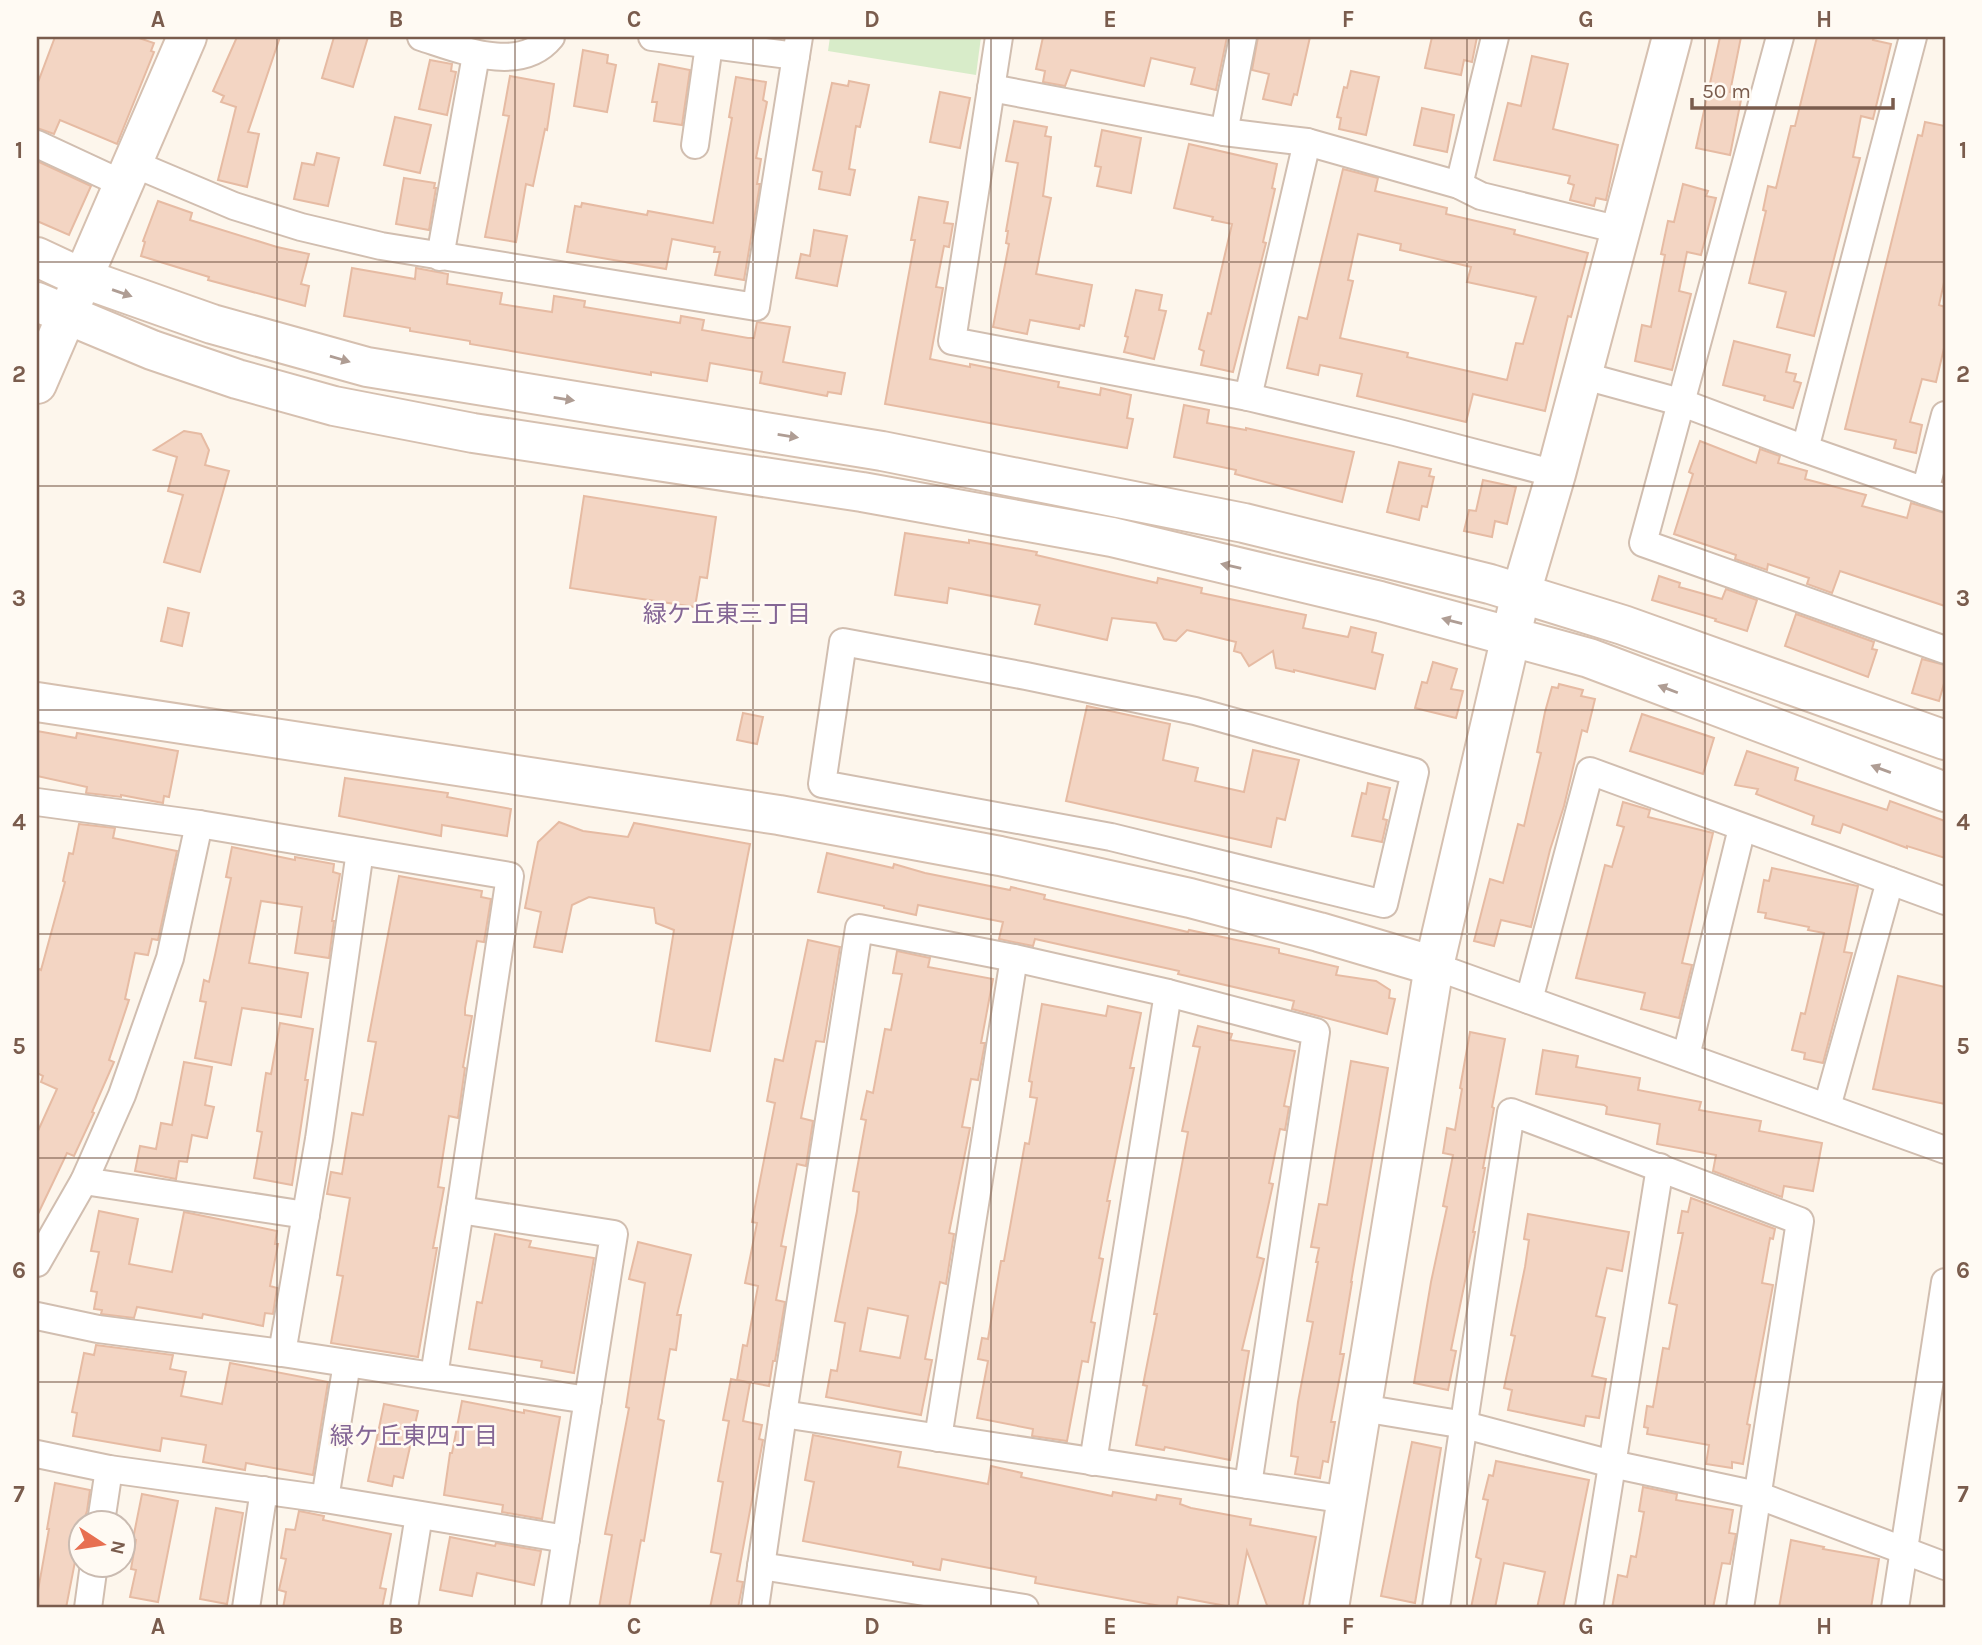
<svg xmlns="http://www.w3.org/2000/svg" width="1982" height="1645" font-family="Karla,'Noto Sans JP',sans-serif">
<rect width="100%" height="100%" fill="#fdf6ec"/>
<polygon fill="#d8ecc9" points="830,37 981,37 976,75 828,51"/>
<g fill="#f3d5c3" stroke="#e6bba3" stroke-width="2" fill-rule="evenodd">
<polygon points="55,37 136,37 154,43 151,51 154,52 117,144 60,120 54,134 37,128 37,85"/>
<polygon points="237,37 280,37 248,132 259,134 247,187 218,180 236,107 221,102 224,96 213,91"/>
<polygon points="334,37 368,37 353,87 322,78"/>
<polygon points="1043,37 1227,37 1216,90 1191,84 1195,68 1151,58 1144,86 1071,70 1065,86 1043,82 1045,71 1036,69"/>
<polygon points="1258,37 1310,37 1297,95 1294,94 1291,105 1263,99 1269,74 1252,70"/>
<polygon points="1432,37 1477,37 1472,62 1464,60 1461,75 1425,68"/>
<polygon points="1720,37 1741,37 1730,92 1742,95 1730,155 1696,148"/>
<polygon points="1817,37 1874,37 1873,40 1891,44 1873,119 1861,116 1853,157 1860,158 1814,336 1777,327 1786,292 1749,283 1766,211 1763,210 1768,186 1776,188 1791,126 1795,126"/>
<polygon points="583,50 608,55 607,63 616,65 607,112 574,106"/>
<polygon points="1532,56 1568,64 1553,129 1618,145 1606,200 1596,198 1594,206 1570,200 1574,185 1568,183 1570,176 1494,160 1508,103 1521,106"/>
<polygon points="430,60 452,64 451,71 456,72 447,115 419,109"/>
<polygon points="659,64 690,70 682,125 654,121 657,102 652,102"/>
<polygon points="1351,71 1379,77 1366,135 1339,129 1341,118 1337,117 1344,87 1347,88"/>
<polygon points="510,76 554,84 547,130 545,129 533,186 526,184 516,242 485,237 509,116 503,115"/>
<polygon points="736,77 766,82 763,100 767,102 756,158 761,159 757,184 760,184 744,280 715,275 720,252 714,252 715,247 672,239 666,269 567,252 575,206 581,207 582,203 647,215 648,211 713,223 732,118 729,117"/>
<polygon points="849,81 869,85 860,127 856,126 849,169 855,170 850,195 819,189 822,172 813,170 832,83 848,86"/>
<polygon points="940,92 970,98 960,148 930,142"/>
<polygon points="1422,108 1454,115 1447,152 1414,145"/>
<polygon points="395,117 431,125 420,173 384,165"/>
<polygon points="1014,121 1047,127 1045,136 1051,137 1043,196 1051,198 1036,274 1092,285 1084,326 1080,325 1079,329 1030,320 1027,334 993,327 1009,244 1006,243 1008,231 1006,231 1018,163 1006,161"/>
<polygon points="1925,122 1945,126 1945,278 1939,305 1945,307 1945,344 1936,382 1922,379 1910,422 1922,425 1916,453 1894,448 1896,440 1845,429 1918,135 1922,136"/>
<polygon points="1102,130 1141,138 1131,193 1097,186 1101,167 1095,166"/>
<polygon points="1189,144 1277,164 1272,188 1275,189 1263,242 1266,243 1233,372 1201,365 1204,351 1199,349 1208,313 1211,314 1232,224 1212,220 1213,217 1174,208"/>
<polygon points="317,153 339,158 328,206 294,199 302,163 314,165"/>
<polygon points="37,161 91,186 69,235 37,221"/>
<path d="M1343,169L1378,178L1375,191L1447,208L1446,214L1515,230L1514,234L1588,253L1571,317L1568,316L1545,411L1473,394L1466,422L1357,396L1362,374L1320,365L1318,375L1287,368L1299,317L1307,319ZM1358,234L1401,244L1400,250L1471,267L1467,282L1536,297L1523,344L1516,343L1507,380L1407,357L1408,353L1340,338L1353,281L1348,280Z"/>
<polygon points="404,178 435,183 434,188 436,188 429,230 396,224"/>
<polygon points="1683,184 1708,191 1706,196 1716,198 1701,255 1687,252 1679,291 1691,294 1672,370 1635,361 1642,325 1651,327 1665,255 1661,254 1668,221 1674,222"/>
<polygon points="919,197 948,202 944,223 953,224 949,247 944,246 936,287 943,288 930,359 970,367 970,364 1059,382 1058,387 1100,395 1101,388 1131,395 1127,418 1133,419 1127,448 885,404 915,240 911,240"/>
<polygon points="158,201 192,213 190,220 277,247 309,254 301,284 309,286 305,306 208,280 209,277 141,256 145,242 143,241"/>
<polygon points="814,230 847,236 837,286 796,278 801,254 810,256"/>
<polygon points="352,268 415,279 416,268 448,274 447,284 502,293 500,304 552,312 554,296 585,301 584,307 680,323 681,316 704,320 702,330 748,338 754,338 757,322 790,327 783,362 845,373 841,394 828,392 827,396 760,383 762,372 710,363 707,381 651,372 651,375 470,344 470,341 410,331 410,328 344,316"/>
<polygon points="1136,290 1162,295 1159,310 1166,311 1154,359 1124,352 1128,337 1125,336"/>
<polygon points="1734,341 1790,355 1786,372 1796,374 1794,381 1801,383 1793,408 1764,400 1765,396 1723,385"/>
<polygon points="1184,405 1209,410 1207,423 1246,430 1246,428 1354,452 1342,502 1235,474 1236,470 1174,457"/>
<polygon points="184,431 201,434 209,450 205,465 229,471 200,572 164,562 183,495 168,491 177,457 154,450"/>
<polygon points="1700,441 1756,463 1760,449 1780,456 1778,463 1807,471 1805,479 1866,495 1862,506 1907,518 1911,503 1945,513 1945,606 1840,571 1832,593 1807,584 1809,578 1768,564 1767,570 1735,559 1736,555 1674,534 1693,474 1689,472"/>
<polygon points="1399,462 1431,469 1429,476 1434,477 1427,507 1422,506 1419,520 1387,512"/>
<polygon points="1483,480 1516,487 1507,524 1495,521 1492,537 1464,531 1469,510 1476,511"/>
<polygon points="584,496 716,517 707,578 700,577 695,607 570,588"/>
<polygon points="905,533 969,543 969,540 1037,552 1036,555 1157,583 1158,578 1202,588 1201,593 1306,615 1303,628 1348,637 1351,627 1376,633 1372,652 1383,655 1375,689 1294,670 1294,672 1276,668 1273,651 1249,666 1241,653 1234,651 1236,642 1187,630 1176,641 1164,639 1156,623 1112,618 1107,640 1035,624 1040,605 949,588 947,603 895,595"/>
<polygon points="1659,576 1680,583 1679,587 1722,599 1726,589 1757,600 1747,631 1715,621 1716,619 1652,600"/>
<polygon points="168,608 189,613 182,646 161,641"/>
<polygon points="1796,614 1874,642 1872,649 1877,650 1868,677 1785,646"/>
<polygon points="1922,659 1945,665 1945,680 1939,701 1912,693"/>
<polygon points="1433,662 1457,669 1451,689 1463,691 1456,718 1415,708 1422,682 1427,683"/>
<polygon points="1559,684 1583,690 1581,696 1595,699 1587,732 1582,730 1564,806 1550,850 1531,927 1501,920 1494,946 1474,941 1490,879 1503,883 1518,824 1524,826 1541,753 1537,752 1545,712 1552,687 1558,688"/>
<polygon points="1087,706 1170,724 1163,760 1198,768 1195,781 1244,792 1253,750 1299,760 1285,820 1277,818 1271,847 1066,801"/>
<polygon points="743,713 763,717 757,744 737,740"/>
<polygon points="1642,714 1714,738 1703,774 1630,751"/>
<polygon points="37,731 76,738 77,733 178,751 169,797 164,796 163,803 121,795 121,797 86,793 87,787 37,776"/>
<polygon points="1747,751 1798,768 1795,780 1887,810 1890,801 1945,821 1945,858 1907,846 1907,848 1843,824 1840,833 1812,824 1814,816 1756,794 1758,789 1735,785"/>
<polygon points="345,778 448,793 447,797 511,809 507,836 442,825 441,836 339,816"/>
<polygon points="1368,783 1390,788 1383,819 1387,820 1382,842 1352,836 1362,793 1366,794"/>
<polygon points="1623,802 1650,810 1648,817 1713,833 1682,963 1692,965 1679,1018 1641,1009 1645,993 1576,978 1605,865 1612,867 1624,827 1617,825"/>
<polygon points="559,822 583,831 628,837 634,823 750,844 710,1051 656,1041 674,930 656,923 654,908 589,897 572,905 562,952 534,947 541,912 525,908 538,842"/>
<polygon points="79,824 115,828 113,838 177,851 158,940 152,939 148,955 135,953 125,999 129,1000 109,1060 114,1062 92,1112 94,1113 74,1156 67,1153 37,1216 37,1133 57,1089 41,1082 43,1076 37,1073 37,968 41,970 65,882 63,881 69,853 73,854"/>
<polygon points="232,847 295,860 295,857 334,864 333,872 340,874 332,921 334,921 329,958 295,953 302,907 261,901 249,963 308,973 301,1017 242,1008 231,1065 195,1058 206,1002 200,1001 204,980 209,982 215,955 231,878 226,877"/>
<polygon points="827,853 893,868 894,864 925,873 1010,890 1011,887 1045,895 1044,899 1188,932 1189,930 1279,949 1279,953 1338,967 1336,975 1376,981 1390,990 1389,998 1395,999 1387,1034 1292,1009 1294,1001 1178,974 1179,971 1035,939 1033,946 999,939 1003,922 918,905 916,915 884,908 884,906 818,892"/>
<polygon points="1772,868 1858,886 1844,952 1852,953 1823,1063 1804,1059 1805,1053 1792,1050 1801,1013 1805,1014 1824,933 1808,930 1809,927 1765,918 1766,913 1758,912 1764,880 1769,881"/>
<polygon points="399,876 482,891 481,897 491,899 484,942 477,941 465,1008 465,1015 472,1016 463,1067 465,1068 458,1118 449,1116 438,1187 444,1188 433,1248 437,1248 418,1357 331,1343 343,1276 337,1275 350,1198 327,1194 331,1172 342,1174 352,1113 363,1115 376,1042 368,1041"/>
<polygon points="808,940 840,947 824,1042 816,1041 801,1118 813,1121 806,1166 797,1164 781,1246 786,1247 776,1300 785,1302 775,1361 773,1361 769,1386 737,1380 743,1345 747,1346 758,1286 745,1283 757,1223 752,1222 775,1103 767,1101 775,1059 783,1061"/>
<path d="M897,951L930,958L928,967L993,979L981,1043H985L978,1080L971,1079L962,1127L970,1128L949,1233L954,1234L946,1284L940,1282L925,1359L932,1360L921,1415L826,1397L831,1370L837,1371L845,1323L835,1321L857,1211L859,1192L853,1191L866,1120L861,1119L867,1091L873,1093L885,1029L891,1030L902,974L893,973ZM868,1308L908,1316L900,1358L860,1351Z"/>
<polygon points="1898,976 1945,987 1945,1104 1873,1089"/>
<polygon points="1042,1004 1106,1016 1108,1006 1141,1013 1130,1068 1134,1068 1107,1201 1110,1201 1099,1258 1103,1259 1091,1322 1095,1323 1088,1362 1082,1361 1067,1441 1032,1436 1033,1429 977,1418 988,1361 978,1359 982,1338 988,1339 1001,1261 1004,1261 1025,1143 1029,1144 1037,1098 1030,1097 1032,1082 1029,1081"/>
<polygon points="280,1023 313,1029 305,1080 308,1080 292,1185 254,1178 262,1132 257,1131 266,1073 271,1074"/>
<polygon points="1198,1026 1232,1034 1230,1040 1295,1051 1284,1106 1289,1107 1288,1113 1285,1130 1280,1129 1269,1183 1273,1184 1257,1257 1264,1259 1242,1350 1249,1351 1230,1460 1165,1447 1164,1450 1136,1445 1147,1386 1143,1385 1157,1314 1154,1314 1188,1132 1182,1131 1200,1047 1193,1046"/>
<polygon points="1470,1032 1505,1039 1492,1107 1494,1108 1483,1168 1485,1168 1473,1232 1475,1232 1451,1350 1456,1351 1448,1390 1414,1383 1431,1282 1447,1207 1443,1206 1453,1155 1443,1153 1447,1128 1455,1130 1462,1089 1460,1088"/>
<polygon points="1543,1050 1578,1056 1576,1067 1640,1078 1638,1090 1701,1102 1699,1110 1761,1121 1759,1131 1822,1143 1813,1191 1784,1186 1782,1197 1713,1171 1716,1155 1657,1144 1660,1124 1606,1114 1607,1107 1604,1105 1536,1094"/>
<polygon points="1351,1061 1388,1068 1351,1282 1352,1282 1340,1354 1344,1354 1331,1422 1335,1422 1328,1462 1323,1461 1320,1478 1295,1474 1298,1457 1291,1456 1298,1402 1313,1322 1307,1321 1318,1262 1316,1262 1319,1248 1311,1247 1319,1204 1327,1205"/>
<polygon points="184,1062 212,1067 205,1105 214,1107 207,1138 192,1135 187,1162 179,1161 176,1179 135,1171 140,1146 156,1149 161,1123 172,1125"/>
<polygon points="1691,1198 1775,1229 1773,1239 1770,1238 1762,1283 1773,1285 1747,1424 1750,1425 1743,1464 1732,1462 1732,1468 1706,1464 1709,1445 1647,1434 1648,1428 1644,1427 1647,1406 1653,1407 1663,1348 1669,1349 1677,1305 1669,1303 1683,1233 1678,1233 1682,1211 1688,1212"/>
<polygon points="99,1211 138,1219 129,1264 172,1272 184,1212 277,1231 275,1244 278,1244 270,1286 277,1288 273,1314 265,1313 263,1326 203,1314 202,1318 137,1307 134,1318 101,1314 102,1310 94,1309 97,1292 91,1291 99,1252 91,1251"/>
<polygon points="1528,1214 1629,1232 1622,1271 1607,1268 1596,1316 1605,1318 1592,1376 1606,1379 1599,1418 1586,1416 1584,1426 1508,1410 1512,1390 1504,1388 1515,1336 1511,1335 1525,1267 1529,1240 1524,1239"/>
<polygon points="495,1234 531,1241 529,1247 594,1258 574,1373 541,1367 542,1361 469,1349 477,1302 482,1303"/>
<polygon points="638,1242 691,1255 677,1315 681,1315 676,1350 670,1349 658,1419 664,1421 644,1541 641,1540 629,1608 599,1608 612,1535 605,1534 629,1408 626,1407 645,1283 629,1279"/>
<polygon points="96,1345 173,1355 170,1369 186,1372 181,1396 222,1404 230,1363 328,1382 313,1475 246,1463 245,1470 203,1462 206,1445 162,1438 160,1451 73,1436 77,1413 72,1412 84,1353 94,1355"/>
<polygon points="731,1379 750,1383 743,1421 762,1425 759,1439 763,1440 737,1581 743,1582 738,1608 710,1608 721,1554 711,1552 723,1482 718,1481 729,1421 723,1420"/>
<polygon points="462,1401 524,1413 524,1410 560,1417 542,1519 502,1512 503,1505 444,1495 450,1453 452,1453"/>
<polygon points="384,1404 418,1411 403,1478 394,1476 392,1486 368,1481"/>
<polygon points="813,1435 901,1452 898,1467 905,1468 988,1484 991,1466 1022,1473 1021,1477 1112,1496 1113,1492 1156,1500 1157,1495 1181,1499 1180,1504 1191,1508 1251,1519 1250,1525 1316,1537 1302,1608 1268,1608 1247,1551 1237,1608 1178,1597 1176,1608 1171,1608 1035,1583 1036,1577 942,1559 940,1570 913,1565 913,1562 803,1541 814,1482 805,1480"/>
<polygon points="1412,1442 1441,1448 1415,1603 1381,1596"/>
<polygon points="1496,1461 1589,1480 1563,1608 1537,1608 1545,1572 1504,1563 1495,1608 1471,1608 1481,1559 1476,1557 1488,1500 1483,1499 1489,1475 1493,1476"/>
<polygon points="55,1483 90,1490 87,1511 83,1522 80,1522 80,1536 66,1608 37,1608 37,1596 49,1529 47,1529"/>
<polygon points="1643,1487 1677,1494 1676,1500 1733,1510 1729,1533 1736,1534 1730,1564 1722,1563 1713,1608 1612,1608 1618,1575 1627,1577 1631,1556 1636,1557 1644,1512 1639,1511"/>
<polygon points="142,1494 178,1501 158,1602 130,1597 136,1570 131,1569 136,1540 133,1539"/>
<polygon points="216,1508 243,1513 227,1604 200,1599"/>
<polygon points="299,1511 324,1516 323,1520 391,1534 380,1588 386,1589 382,1608 283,1608 286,1592 279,1590 286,1559 281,1558 286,1529 295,1530"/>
<polygon points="450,1537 495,1546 496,1543 541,1551 534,1585 477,1573 472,1596 440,1590"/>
<polygon points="1791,1540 1824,1547 1823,1549 1879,1559 1871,1608 1779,1608"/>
</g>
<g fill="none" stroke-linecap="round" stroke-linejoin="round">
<defs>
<g id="street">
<path d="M421,37C459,49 520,75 551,37"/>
<polyline points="652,37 796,56"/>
<polyline points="999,37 952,341 1248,397 1395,432 1556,474"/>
<polyline points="1780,37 1643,543 1945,650"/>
<polyline points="991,88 1224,132 1307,142 1459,185 1481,196 1620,230"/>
<polyline points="1224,132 1243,37"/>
<polyline points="37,144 123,184"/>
<polyline points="695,145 709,45"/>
<polyline points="132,163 234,206 301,227 381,246 756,307 799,37"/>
<polyline points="1459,185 1495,37"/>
<polyline points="440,257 476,55"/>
<polyline points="1581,375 1680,402 1805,449 1945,498"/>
<polyline points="1248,397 1307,142"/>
<polyline points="1805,449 1913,37"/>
<polyline points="1925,491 1945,415"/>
<polygon points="843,642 1026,676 1195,711 1415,772 1384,904 1111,837 822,784"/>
<polyline points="37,802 199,824 510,876 460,1210 614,1234 555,1608"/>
<polyline points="1434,966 1945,1150"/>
<polyline points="1529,1000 1590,771 1945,901"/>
<polyline points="1686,1056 1742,828"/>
<polyline points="1827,1107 1890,881"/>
<polyline points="84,1181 306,1215"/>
<polyline points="37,1263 84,1181 122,1095 170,958 199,824"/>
<polyline points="37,1316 98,1329 282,1353 588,1400"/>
<polyline points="282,1353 319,1139 360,851"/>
<polyline points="434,1376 460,1210"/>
<polyline points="1362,1408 1465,1425 1612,1464 1757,1495 1945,1566"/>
<polyline points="783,1414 1347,1500"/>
<polyline points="938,1438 1014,958"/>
<polyline points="37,1454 109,1469 325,1499 566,1539"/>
<polyline points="1093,1462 1168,993"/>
<polyline points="325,1499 347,1363"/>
<polyline points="101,1522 109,1469"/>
<polyline points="761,1566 1025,1608"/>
<polyline points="88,1608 94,1564"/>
<polyline points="246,1608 264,1490"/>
<polyline points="404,1608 419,1515"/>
<polyline points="755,1608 783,1414 859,928 1014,958 1168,993 1316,1032 1248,1485"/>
<polyline points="1436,1608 1511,1112 1800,1221 1740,1608"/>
<polyline points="1589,1608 1660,1167"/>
<polyline points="1895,1608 1945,1282"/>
</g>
<g id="secondary">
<polyline points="37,257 82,278 212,324 367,367 882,451 1244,523 1490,584 1623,625 1945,740"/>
<polyline points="37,302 152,350 237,379 334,406 473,433 862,492 1112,537 1380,601 1589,658 1945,792"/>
<polyline points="37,384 187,37"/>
<polyline points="37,702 779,815 1000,856 1190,898 1319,932 1434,966"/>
<polyline points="1329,1608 1434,966 1521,593 1556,474 1672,37"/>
</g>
</defs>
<use href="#street" stroke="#d1beb0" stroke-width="30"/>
<use href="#secondary" stroke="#d6c0b0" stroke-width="42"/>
<use href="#street" stroke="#fff" stroke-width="26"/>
<use href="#secondary" stroke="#fff" stroke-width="38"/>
</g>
<defs><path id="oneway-solid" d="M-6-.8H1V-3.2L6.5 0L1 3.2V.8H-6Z" transform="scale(1.75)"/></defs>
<g fill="#af9d94">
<use href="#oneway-solid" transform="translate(122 293) rotate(19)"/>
<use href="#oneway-solid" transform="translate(340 359) rotate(16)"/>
<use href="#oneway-solid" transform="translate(564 399) rotate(9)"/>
<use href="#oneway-solid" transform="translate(788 436) rotate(9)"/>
<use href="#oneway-solid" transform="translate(1231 566) rotate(-167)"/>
<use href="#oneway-solid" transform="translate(1452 621) rotate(-165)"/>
<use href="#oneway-solid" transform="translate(1668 689) rotate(-159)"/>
<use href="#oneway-solid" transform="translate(1881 769) rotate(-160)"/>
</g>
<path fill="none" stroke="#7a5c4d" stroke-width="2" stroke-opacity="0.55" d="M277,37V1608M515,37V1608M753,37V1608M991,37V1608M1229,37V1608M1467,37V1608M1705,37V1608M37,262H1945M37,486H1945M37,710H1945M37,934H1945M37,1158H1945M37,1382H1945"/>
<g text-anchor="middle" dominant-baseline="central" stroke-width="5" stroke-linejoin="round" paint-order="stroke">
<g font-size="24" fill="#846695" stroke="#fffaf3">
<text x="727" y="614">緑ケ丘東三丁目</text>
<text x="414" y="1436">緑ケ丘東四丁目</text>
</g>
</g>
<rect width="1982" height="1645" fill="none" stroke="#fffaf3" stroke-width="77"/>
<g transform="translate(102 1544) rotate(102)"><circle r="33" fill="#fffaf3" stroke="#cabbb1" stroke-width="2"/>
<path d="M0-5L12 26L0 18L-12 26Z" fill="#e76f51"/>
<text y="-10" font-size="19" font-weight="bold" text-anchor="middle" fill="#7a5c4d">N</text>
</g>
<path d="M1692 98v10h201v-10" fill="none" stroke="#7a5c4d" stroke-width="3.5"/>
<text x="1702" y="98" font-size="21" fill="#7a5c4d" stroke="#fffaf3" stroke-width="5" paint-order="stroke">50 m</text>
<rect x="38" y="38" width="1906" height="1568" fill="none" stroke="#7a5c4d" stroke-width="2.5"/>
<g font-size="23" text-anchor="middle" font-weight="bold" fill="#7a5c4d">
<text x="158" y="27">A</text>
<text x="396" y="27">B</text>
<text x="634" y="27">C</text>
<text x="872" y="27">D</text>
<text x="1110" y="27">E</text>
<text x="1348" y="27">F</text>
<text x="1586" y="27">G</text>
<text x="1824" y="27">H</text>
<text x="19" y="158">1</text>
<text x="1963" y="158">1</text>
<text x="19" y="382">2</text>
<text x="1963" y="382">2</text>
<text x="19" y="606">3</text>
<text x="1963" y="606">3</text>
<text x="19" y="830">4</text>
<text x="1963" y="830">4</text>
<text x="19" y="1054">5</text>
<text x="1963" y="1054">5</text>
<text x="19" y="1278">6</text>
<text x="1963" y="1278">6</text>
<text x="19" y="1502">7</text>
<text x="1963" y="1502">7</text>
<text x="158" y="1634">A</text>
<text x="396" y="1634">B</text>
<text x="634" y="1634">C</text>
<text x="872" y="1634">D</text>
<text x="1110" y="1634">E</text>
<text x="1348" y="1634">F</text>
<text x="1586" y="1634">G</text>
<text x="1824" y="1634">H</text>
</g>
</svg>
